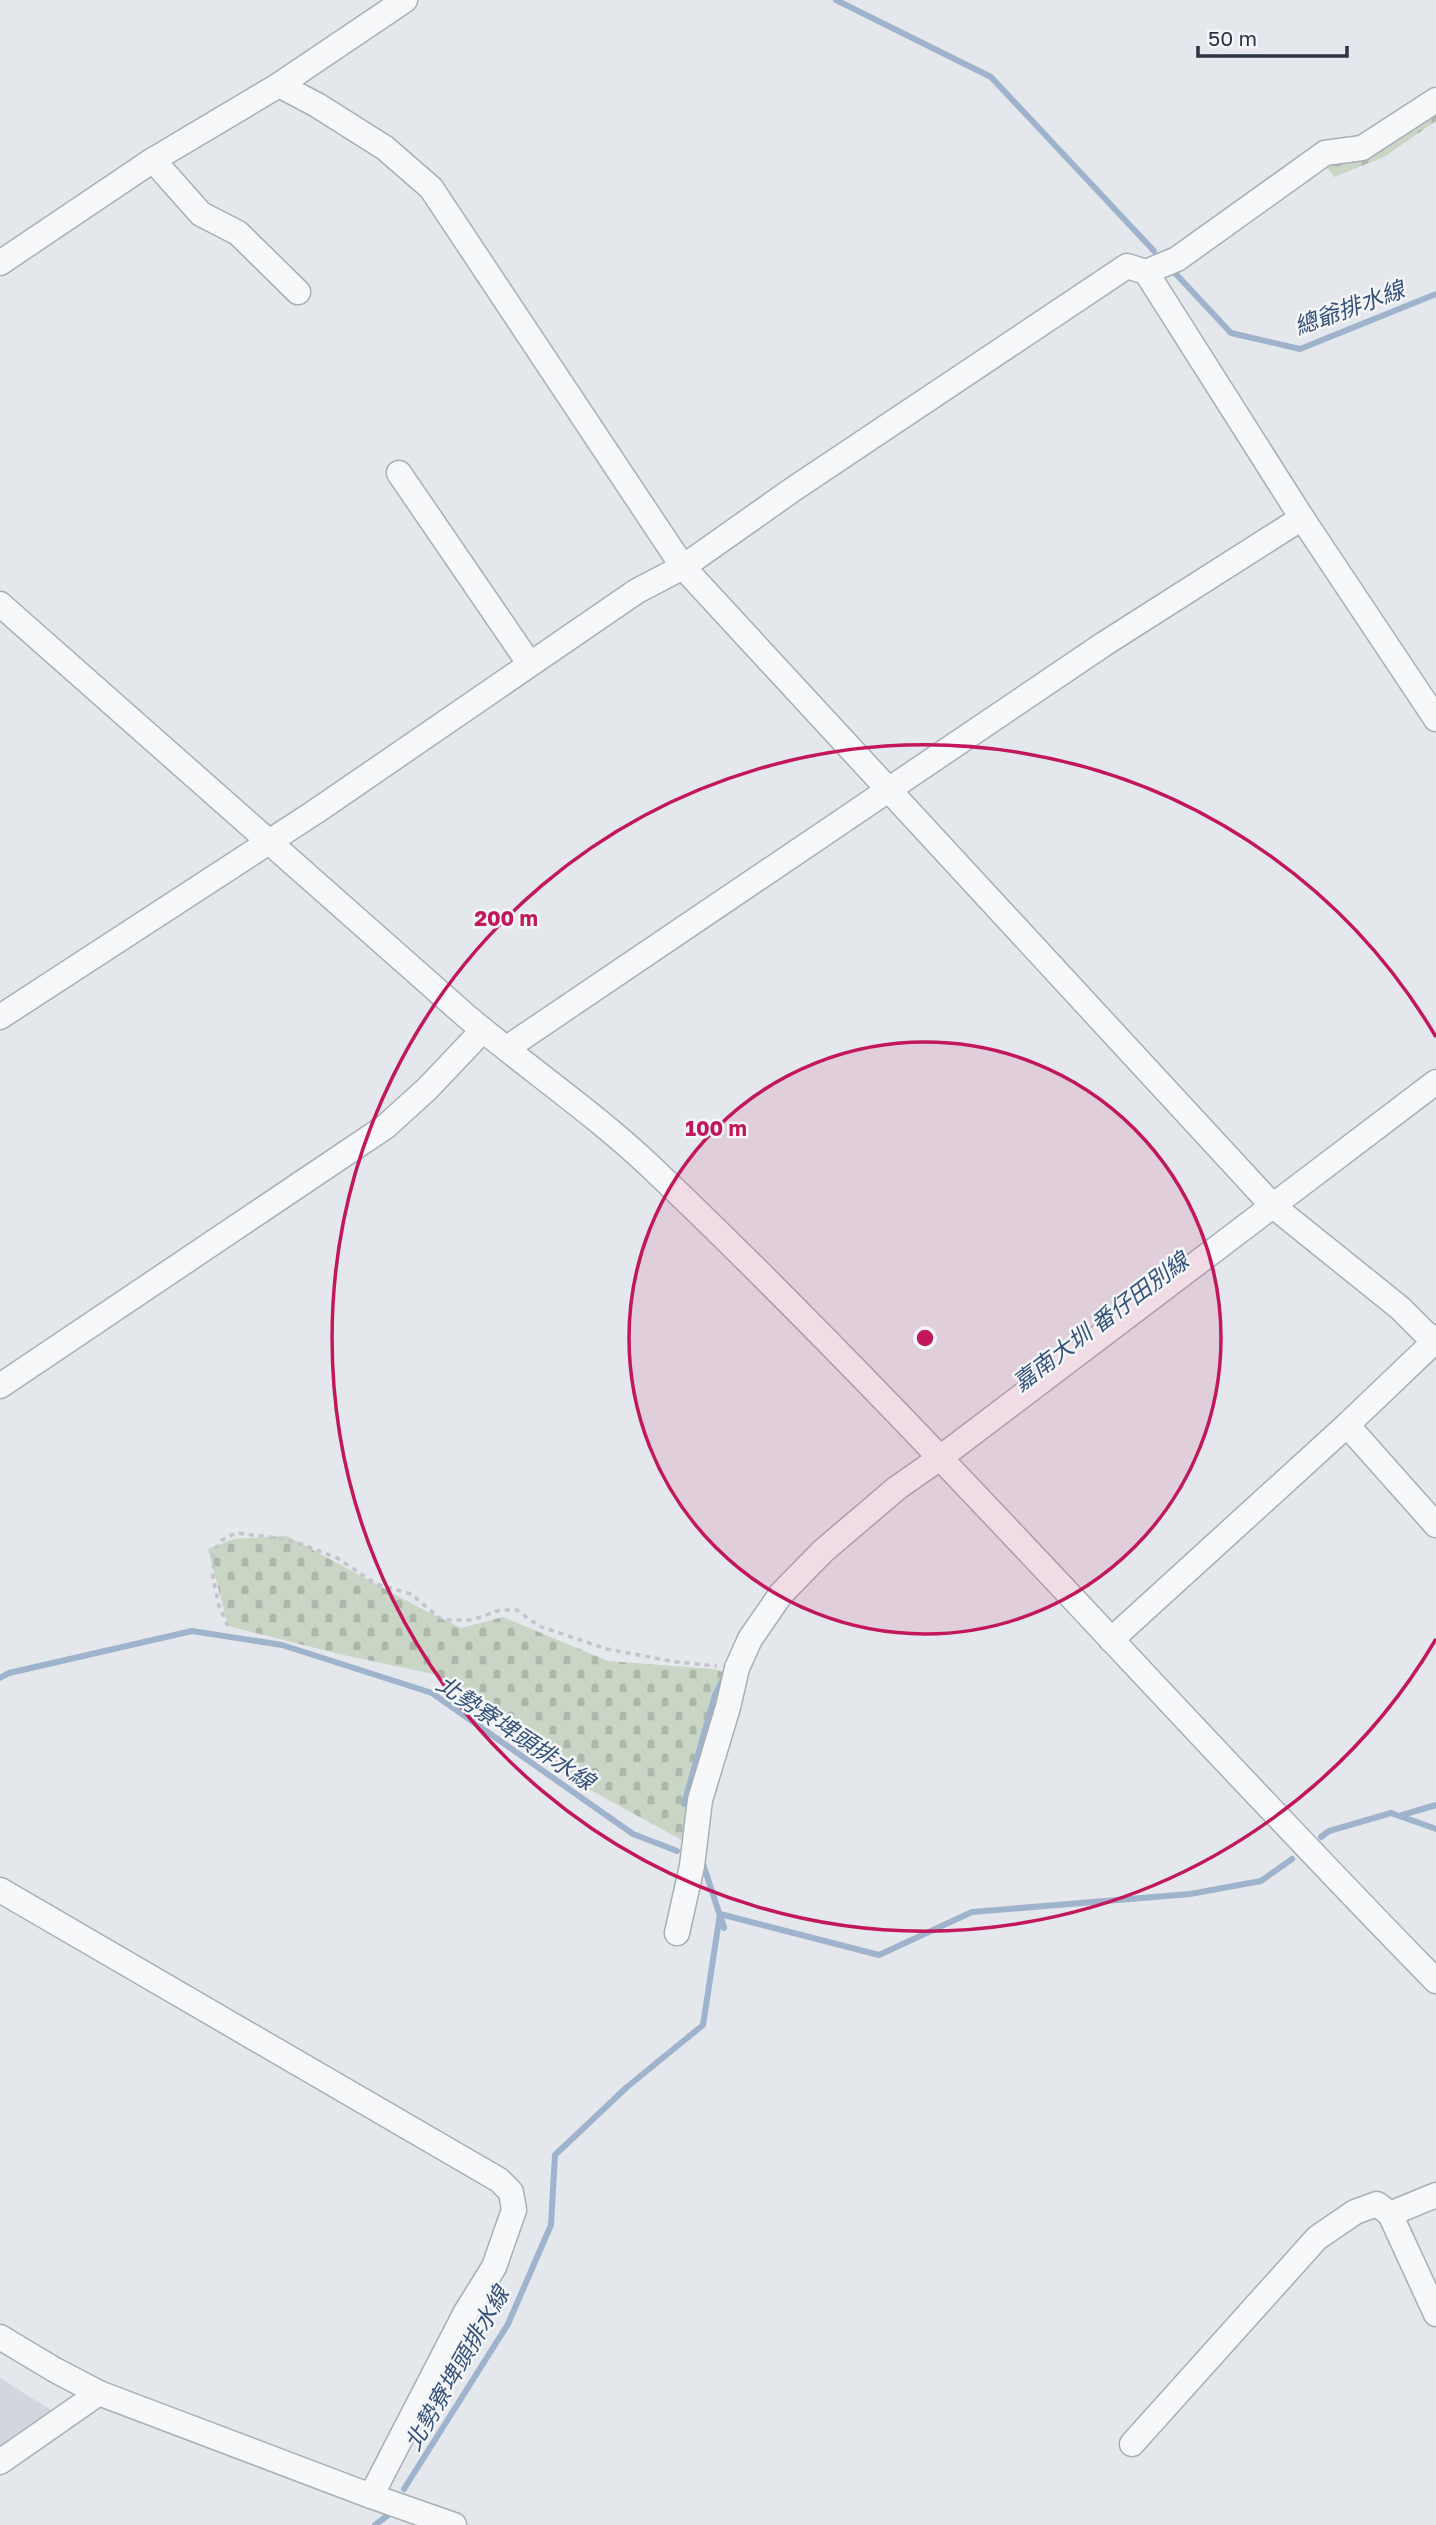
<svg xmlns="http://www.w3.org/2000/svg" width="1436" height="2525" font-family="'Golos Text','Noto Sans TC',sans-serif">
<defs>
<pattern id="cemetery-stones" width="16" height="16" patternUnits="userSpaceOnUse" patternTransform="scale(1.75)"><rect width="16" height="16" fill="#c9d6c5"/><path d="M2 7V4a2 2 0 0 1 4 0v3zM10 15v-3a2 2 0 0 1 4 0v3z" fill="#adb8ab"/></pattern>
</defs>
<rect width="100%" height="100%" fill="#e4e7ec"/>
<polygon fill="#d2d6de" points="0,2378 67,2420 0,2471"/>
<g fill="url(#cemetery-stones)">
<polygon points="1436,91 1436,121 1384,157 1334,177 1325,165"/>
<polygon points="287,1536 422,1609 461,1628 503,1617 608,1661 714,1669 726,1673 689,1844 572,1780 438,1675 339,1654 228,1626 208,1549 233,1539"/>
</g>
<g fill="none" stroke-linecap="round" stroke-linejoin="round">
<g stroke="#9fb4cc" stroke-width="6">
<polyline points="836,0 991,77 1154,251"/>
<polyline points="1175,273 1231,333 1300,349 1436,294"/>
<polyline points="0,1678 9,1673 192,1631 282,1645 432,1693 633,1834 677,1851"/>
<polyline points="684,1804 715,1695 722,1681"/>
<polyline points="1402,1815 1436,1805"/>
<polyline points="1321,1837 1329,1831 1391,1813 1436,1829"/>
<polyline points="720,1914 879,1955 972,1912 1190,1894 1261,1881 1292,1859"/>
<polyline points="404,2489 508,2324 551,2225 555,2155 627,2087 703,2025 720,1914 724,1928 702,1861"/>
<polyline points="375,2525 387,2516"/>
</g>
<defs>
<g id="minor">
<polyline points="279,85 317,105 385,148 431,188 683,567 1272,1205 1400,1308 1423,1331 1435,1341"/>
<polyline points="153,160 201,214 238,233 298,292"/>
<polyline points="0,263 153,160 279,85 405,0"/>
<polyline points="1146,272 1302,518 1436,719"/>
<polyline points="399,473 529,663"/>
<path d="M0,604C154,742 309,879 465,1015C526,1067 593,1112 651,1167C924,1427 1172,1712 1436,1981"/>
<polyline points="0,1017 315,812 637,591 683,567 795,488 1127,266 1146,272 1177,259 1325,153 1362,148 1436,100"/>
<polyline points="507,1048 1104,644 1302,518"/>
<polyline points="0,1386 385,1127 427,1089 483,1030"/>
<polyline points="1347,1425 1436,1525"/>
<polyline points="1111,1640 1347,1425 1436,1340"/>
<polyline points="0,1890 499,2180 511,2192 514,2210 494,2267 466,2312 371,2496"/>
<polyline points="677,1933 692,1866 700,1800 728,1707 737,1668 750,1639 781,1594 823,1551 897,1488 940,1458 1436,1082"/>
<polyline points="1436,2195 1390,2214 1436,2314"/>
<polyline points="0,2337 55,2370 99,2393 371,2496 454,2525"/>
<polyline points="1132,2444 1317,2238 1355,2212 1377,2204 1390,2214"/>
<polyline points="0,2462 99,2393"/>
</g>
</defs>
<use href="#minor" stroke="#a9aeb7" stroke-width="27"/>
<polyline stroke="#c2c5cb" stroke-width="3.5" stroke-dasharray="5 5" stroke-linecap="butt" points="228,1626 219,1606 213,1578 214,1550 222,1540 236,1533 277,1538 301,1544 337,1558 376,1584 411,1594 442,1620 472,1620 500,1610 517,1610 539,1626 607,1649 676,1662 717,1666"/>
<use href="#minor" stroke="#f7f8fa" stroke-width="24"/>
</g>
<circle cx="925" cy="1338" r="296" fill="#c2185b" fill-opacity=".12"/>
<g fill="none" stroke="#c2185b" stroke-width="3.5">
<circle cx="925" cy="1338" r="296"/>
<path d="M1436 1639A593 593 0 1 1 1436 1037"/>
</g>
<g text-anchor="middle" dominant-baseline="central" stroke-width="5" stroke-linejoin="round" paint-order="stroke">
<g font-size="23" font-style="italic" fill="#34527a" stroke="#f4f6f9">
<text transform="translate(1349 307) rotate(-20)">總爺排水線</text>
<text transform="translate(1100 1321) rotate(-37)">嘉南大圳 番仔田別線</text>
<text transform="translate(516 1732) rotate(34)">北勢寮埤頭排水線</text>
<text transform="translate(456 2368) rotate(-60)">北勢寮埤頭排水線</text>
</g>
</g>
<circle cx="925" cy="1338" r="10" fill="#c2185b" stroke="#f4f6f9" stroke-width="3.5"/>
<g font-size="21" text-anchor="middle" font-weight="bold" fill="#c2185b" stroke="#f4f6f9" stroke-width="5" stroke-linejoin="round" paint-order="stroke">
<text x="506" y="926">200 m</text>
<text x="716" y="1136">100 m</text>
</g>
<path d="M1198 46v10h149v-10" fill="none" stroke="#2b3445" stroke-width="3.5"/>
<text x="1208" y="46" font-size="21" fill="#2b3445" stroke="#f4f6f9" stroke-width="5" paint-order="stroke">50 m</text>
</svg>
